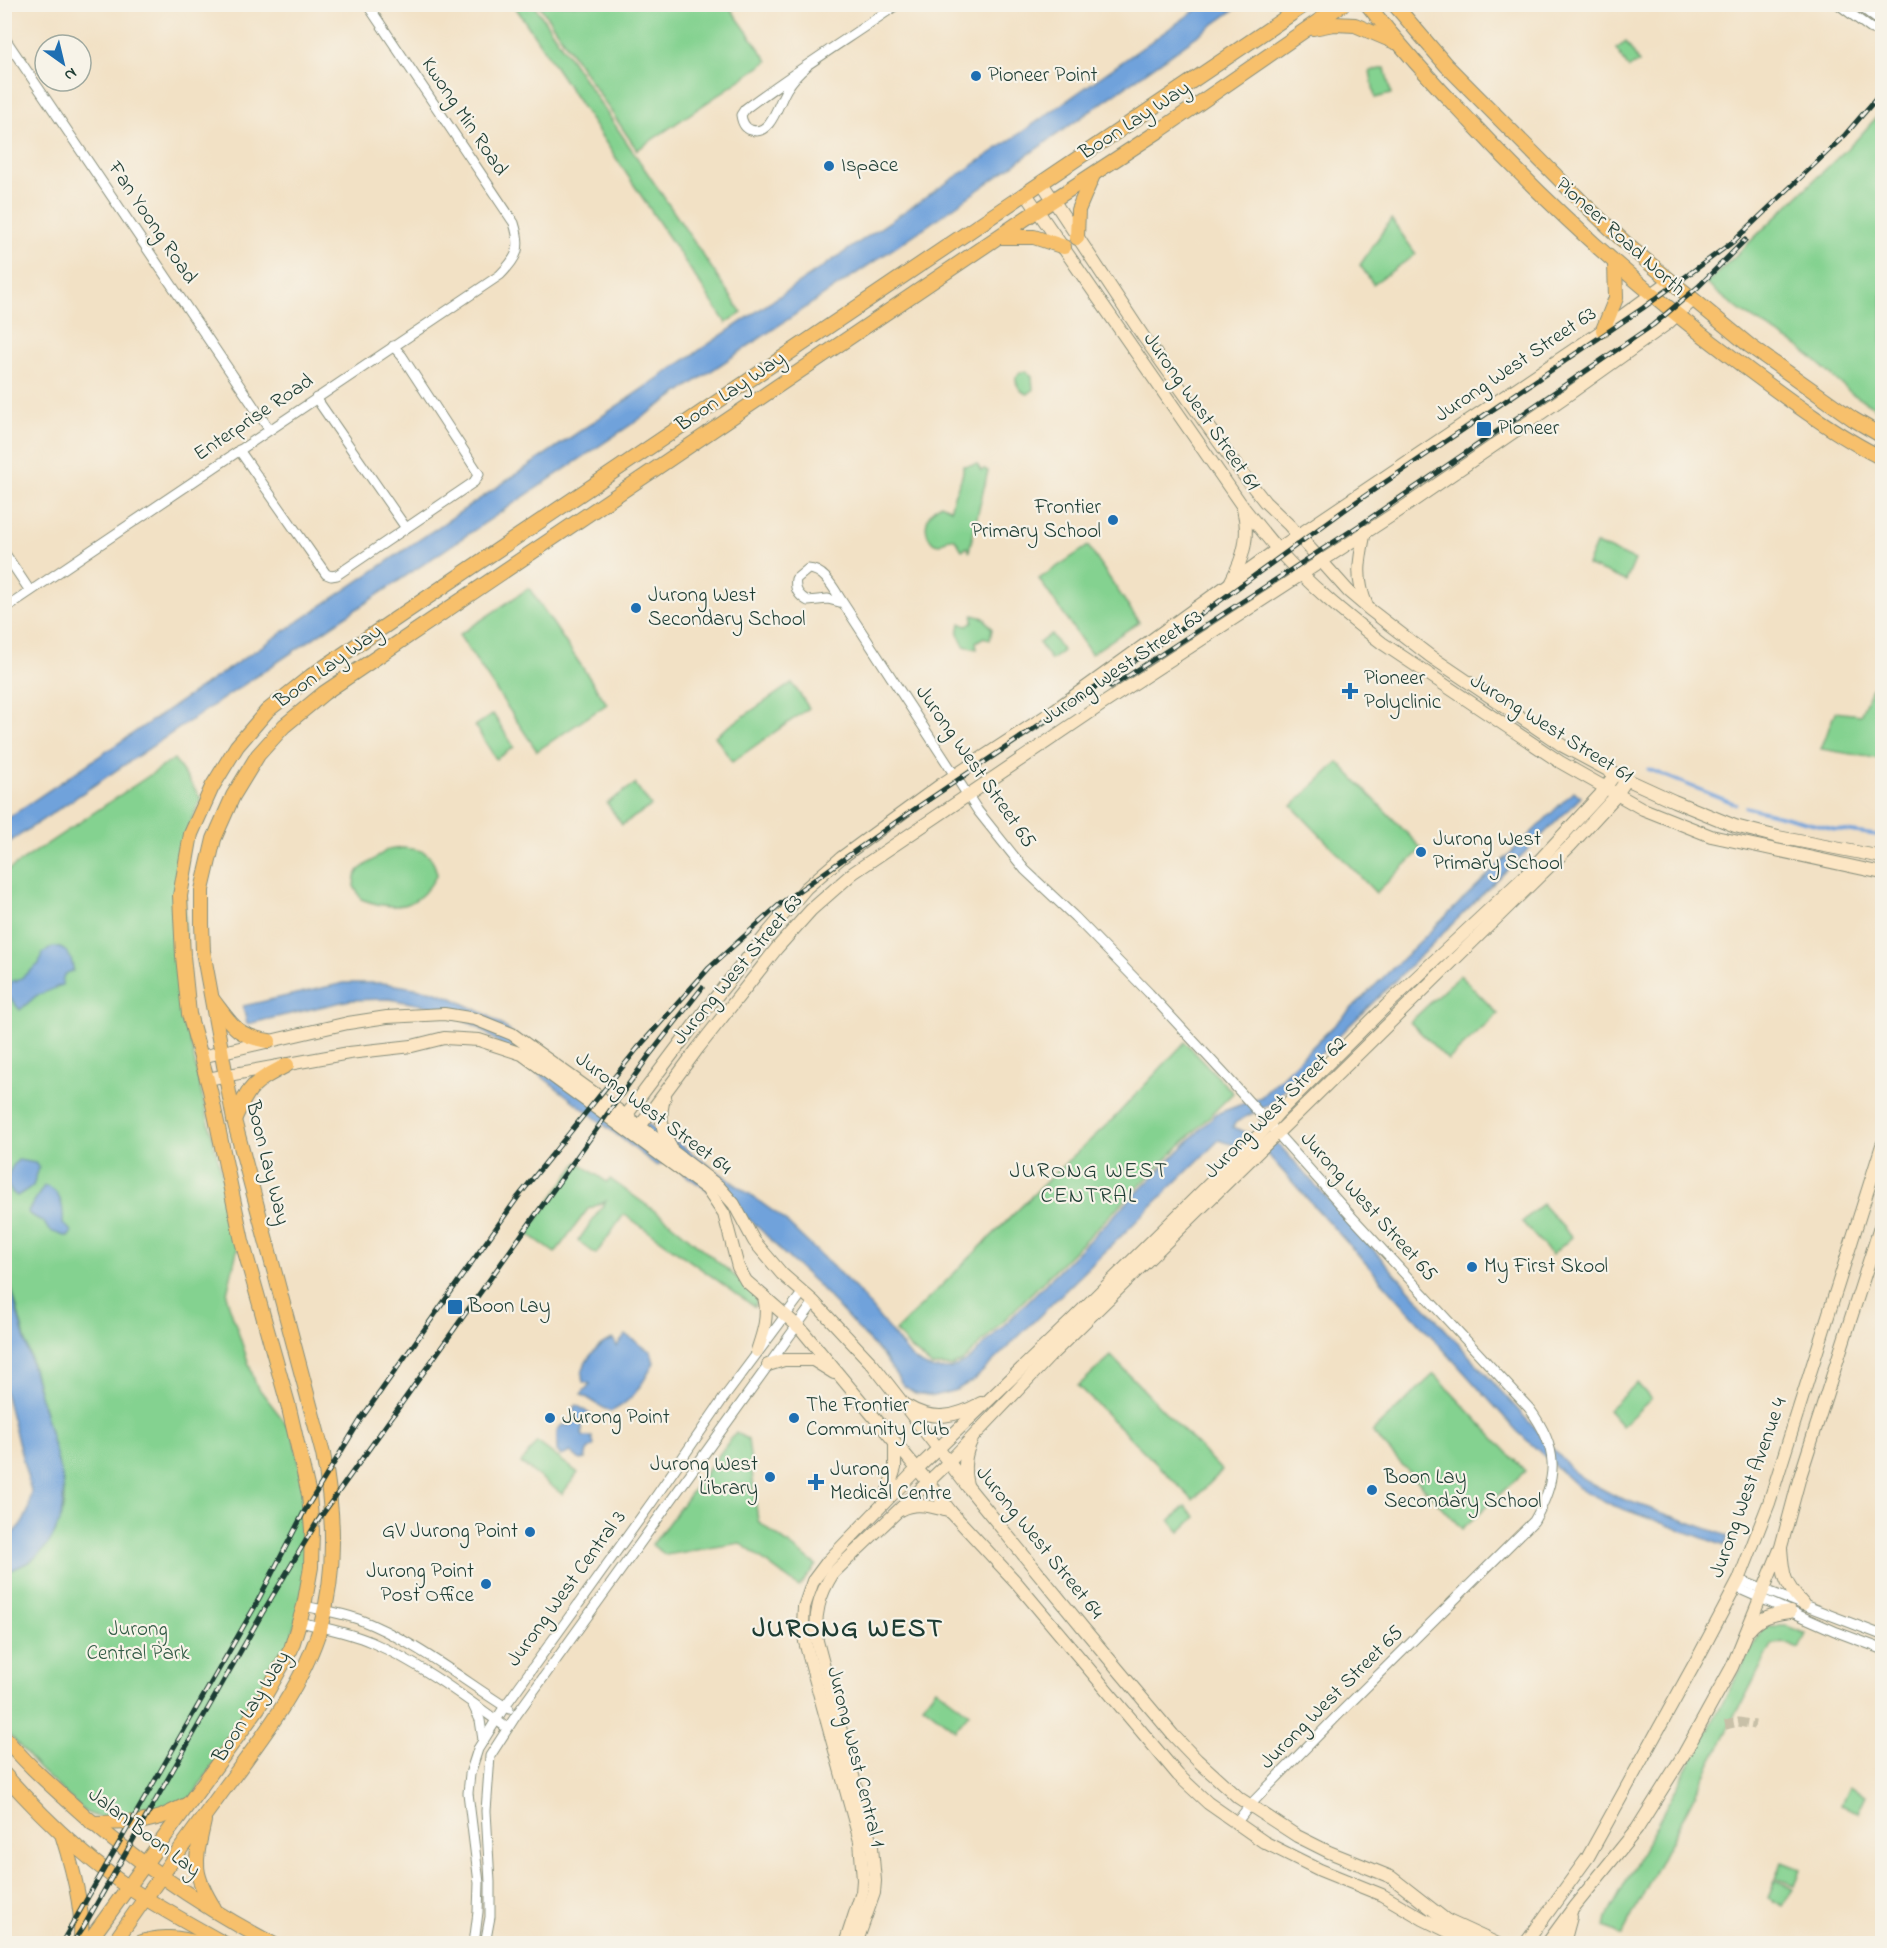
<svg xmlns="http://www.w3.org/2000/svg" width="1887" height="1948" font-family="'Indie Flower',sans-serif">
<rect width="100%" height="100%" fill="#f7f3e8"/>
<filter id="ink" filterUnits="userSpaceOnUse"><feTurbulence type="fractalNoise" baseFrequency=".0167" numOctaves="2"/><feDisplacementMap in="SourceGraphic" scale="12" xChannelSelector="R" yChannelSelector="G"/><feConvolveMatrix kernelMatrix="1 2 1 2 8 2 1 2 1" color-interpolation-filters="sRGB"/></filter>
<filter id="wash" filterUnits="userSpaceOnUse"><feTurbulence type="fractalNoise" baseFrequency=".008" numOctaves="4" result="noise"/><feDisplacementMap in="SourceGraphic" scale="24" xChannelSelector="R" yChannelSelector="G"/><feGaussianBlur stdDeviation="1.35" result="paint"/><feColorMatrix in="noise" values="0 0 0 0 0 0 0 0 0 0 0 0 0 0 0 0 0 1.4 0 .05"/><feComposite in="paint" operator="in"/></filter>
<g filter="url(#wash)">
<rect width="100%" height="100%" fill="#f2e1c5"/>
<g fill="#84d290" stroke="#528862" stroke-width="1.5">
<polygon points="514,5 534,5 742,313 726,323"/>
<polygon points="539,5 728,5 768,61 637,150"/>
<polygon points="1626,42 1639,62 1629,68 1616,49"/>
<polygon points="1385,68 1391,94 1375,98 1370,71"/>
<polygon points="1882,111 1882,412 1851,393 1801,348 1742,312 1706,284 1857,139"/>
<polygon points="1391,219 1416,254 1373,284 1360,265"/>
<path d="M1021,372H1027L1032,377L1033,390L1028,394C1021,393 1015,384 1016,377Z"/>
<path d="M977,464L981,471L984,469L988,471L969,551L967,547L962,550L955,539L949,538L940,544L933,543C921,530 926,512 941,504L951,509C952,491 964,483 963,466Z"/>
<polygon points="1596,544 1635,560 1626,581 1587,565"/>
<polygon points="1088,546 1139,622 1091,654 1039,579"/>
<polygon points="529,588 607,704 537,751 459,635"/>
<polygon points="973,615 984,618 992,629 990,640 984,637 976,642 977,649 964,646 958,634 960,623 966,626 973,622"/>
<polygon points="1051,634 1063,651 1051,660 1039,643"/>
<polygon points="1880,671 1882,678 1882,750 1880,759 1821,749 1835,712 1860,715"/>
<polygon points="792,683 809,708 732,762 715,736"/>
<polygon points="493,714 514,747 496,759 475,726"/>
<polygon points="174,759 201,798 186,834 184,1013 201,1091 239,1242 227,1293 227,1299 256,1385 292,1431 307,1495 309,1566 289,1649 189,1802 161,1816 103,1819 85,1812 38,1768 5,1729 5,1573 32,1560 55,1533 64,1506 64,1492 62,1477 5,1263 4,873"/>
<polygon points="1338,762 1422,849 1376,893 1292,806"/>
<polygon points="635,784 651,806 622,825 607,803"/>
<path d="M402,848C423,849 432,852 437,874C419,909 395,912 361,899L354,886L355,877L359,870L387,850Z"/>
<polygon points="1460,975 1498,1014 1448,1060 1410,1022"/>
<polygon points="1185,1042 1233,1093 962,1362 952,1366 932,1366 908,1346 896,1331 1056,1172 1114,1118"/>
<polygon points="578,1162 607,1182 610,1179 666,1219 758,1295 755,1307 624,1214 596,1254 578,1241 606,1201 588,1209 555,1253 527,1233"/>
<polygon points="1542,1204 1572,1237 1552,1255 1522,1222"/>
<polygon points="1111,1356 1222,1471 1193,1500 1078,1386"/>
<polygon points="1434,1374 1525,1471 1462,1529 1372,1432"/>
<polygon points="1637,1383 1651,1399 1622,1426 1608,1410"/>
<polygon points="736,1432 748,1440 758,1521 816,1565 799,1587 740,1543 666,1555 652,1545"/>
<polygon points="537,1442 578,1473 562,1494 521,1463"/>
<polygon points="1185,1506 1196,1517 1180,1532 1170,1521"/>
<polygon points="1764,1626 1787,1626 1806,1634 1799,1649 1782,1642 1772,1645 1622,1935 1605,1927 1607,1917"/>
<polygon points="936,1688 969,1713 955,1730 923,1705"/>
<polygon points="1849,1787 1866,1795 1858,1812 1841,1805"/>
<polygon points="1782,1862 1800,1869 1794,1886 1776,1879"/>
<polygon points="1775,1881 1793,1889 1783,1906 1768,1898"/>
</g>
<g fill="#6fa2db" stroke="#477088" stroke-width="1.5">
<polygon points="1203,5 1241,5 924,228 5,845 5,820 1025,130"/>
<path d="M1574,791L1581,797L1270,1104L1236,1122L1232,1127L1280,1146L1574,1472L1587,1481L1617,1497L1728,1536L1725,1546L1612,1505L1579,1488L1517,1431L1269,1156L1219,1140L974,1380L956,1390L934,1396L915,1393L903,1385L883,1356L816,1283L782,1252L762,1231L743,1214L666,1162L657,1166L478,1027L453,1014L428,1006L389,999L350,1000L247,1024L243,1006L344,983H383L434,991L450,997L487,1015L589,1087L679,1144L781,1217L856,1289L911,1357C929,1373 952,1374 971,1358L1216,1114L1261,1097Z"/>
<path d="M53,947C67,947 73,958 73,971C64,973 62,976 62,985L36,996L20,1010L6,993L10,988V983L14,980L16,982L39,964L42,953Z"/>
<path d="M18,1160L35,1163L39,1168L33,1186L17,1196C2,1187 7,1171 18,1160Z"/>
<path d="M44,1186C61,1189 64,1208 63,1223L72,1232L68,1237C58,1233 49,1234 44,1222L29,1214L28,1211Z"/>
<path d="M4,1263L62,1477C67,1508 58,1543 30,1561C22,1566 13,1569 5,1573V1538L14,1532L23,1522L29,1509L31,1491L5,1392Z"/>
<path d="M626,1335L651,1352L654,1363C642,1384 634,1401 610,1412L581,1394L590,1384L583,1382C578,1365 597,1344 613,1339L617,1346Z"/>
<polygon points="577,1405 591,1415 590,1420 582,1422 582,1434 584,1437 592,1437 594,1445 587,1451 585,1459 580,1460 571,1452 561,1456 557,1451 557,1430 562,1425 570,1425 574,1422 574,1407"/>
</g>
<g fill="none" stroke-linecap="round" stroke-linejoin="round">
<g stroke="#6fa2db" stroke-width="3">
<polyline points="1648,769 1736,804"/>
<polyline points="1746,807 1834,829 1882,836"/>
</g>
</g>
</g>
<g filter="url(#ink)">
<g fill="none" stroke-linecap="round" stroke-linejoin="round">
<polyline stroke="#c8c0a8" stroke-width="9" stroke-dasharray="9 4.5" stroke-linecap="butt" points="1725,1725 1739,1722 1755,1725"/>
<defs>
<g id="street">
<polyline points="1838,4 1870,28 1882,33"/>
<polyline points="1857,4 1882,23"/>
<polyline points="4,37 269,429"/>
<path d="M807,66C800,72 793,79 788,87C779,99 772,137 751,130C744,128 742,122 741,115L745,109C794,72 847,39 898,4"/>
<polyline points="316,398 406,528"/>
<polyline points="239,450 326,574 331,576 337,575 474,482 479,474 402,356 393,346"/>
<polyline points="4,552 30,591"/>
<path d="M843,603L828,599L808,601C799,596 794,590 796,579L808,569C825,569 835,591 843,603L978,811L1025,870L1075,917L1149,993L1226,1076L1352,1217L1529,1408C1559,1448 1559,1478 1534,1521L1340,1713L1250,1805L1237,1822"/>
<path d="M4,609L500,275C518,257 522,248 514,223L367,4"/>
<polyline points="1739,1580 1882,1635"/>
<polyline points="1735,1587 1837,1632 1882,1649"/>
<path d="M304,1606C322,1610 341,1613 358,1619C413,1640 460,1678 509,1709"/>
<path d="M300,1622C324,1628 348,1632 371,1642C420,1663 464,1697 507,1728"/>
<polyline points="473,1705 480,1720 483,1740"/>
<polyline points="474,1944 478,1912 479,1883 468,1793 470,1774 478,1749 505,1706 652,1502 723,1399 803,1292"/>
<polyline points="485,1944 490,1917 490,1882 486,1811 490,1756 517,1714 814,1302"/>
</g>
<g id="secondary">
<polyline points="1042,183 1143,336 1234,463 1265,502 1289,525 1349,592 1369,609 1430,656 1563,746 1615,774 1674,801 1735,826 1778,837 1882,857"/>
<path d="M1026,194L1243,507C1255,522 1266,536 1278,550C1309,585 1346,615 1382,643L1560,762L1643,809L1711,836L1882,873"/>
<path d="M1365,531C1359,561 1355,578 1367,606"/>
<path d="M1231,581C1244,557 1250,535 1243,509"/>
<polyline points="201,1057 348,1023 387,1017 444,1014 475,1019 512,1034 626,1116 718,1186 734,1204 754,1241 782,1274 814,1302 873,1365 968,1487 1084,1629 1173,1735 1197,1760 1239,1798 1297,1836 1329,1852 1391,1877 1446,1920 1498,1944"/>
<polyline points="207,1079 349,1053 412,1046 444,1038 479,1040 522,1054 707,1189 724,1214 738,1267 746,1281 801,1329 928,1482 951,1512 1016,1582 1178,1775 1208,1803 1264,1842 1320,1870 1382,1895 1423,1919 1474,1944"/>
<path d="M665,1096C658,1115 662,1130 671,1148"/>
<polyline points="622,1121 703,1013 766,935 806,888 841,858 942,784 1049,714 1272,553 1603,330 1670,281"/>
<polyline points="635,1133 698,1048 777,948 811,910 853,873 1104,703 1397,512 1569,394 1668,323 1693,300"/>
<path d="M757,1351C763,1333 769,1316 764,1297"/>
<polyline points="768,1365 784,1360 813,1360 834,1373"/>
<path d="M907,1406C933,1422 956,1417 981,1403"/>
<path d="M967,1485C963,1469 965,1453 972,1439"/>
<polyline points="884,1503 895,1468 895,1443"/>
<path d="M900,1510C916,1501 934,1507 951,1512"/>
<path d="M1781,1548C1783,1576 1784,1583 1803,1604"/>
<path d="M1749,1630C1759,1617 1774,1614 1790,1612"/>
<polyline points="845,1944 862,1892 863,1880 860,1841 805,1642 803,1624 804,1607 813,1581 828,1561 917,1469 1070,1322 1260,1134 1279,1112 1387,1005 1524,877 1600,795 1615,774"/>
<path d="M856,1944L874,1893L875,1881L872,1847L817,1641C814,1615 819,1595 833,1573L949,1462L1050,1356L1570,846L1614,798L1627,779"/>
<polyline points="1525,1944 1588,1857 1700,1654 1739,1580 1769,1503 1882,1145"/>
<polyline points="1547,1944 1574,1907 1637,1829 1684,1754 1732,1667 1781,1547 1799,1480 1882,1221"/>
<polyline points="1566,1944 1565,1939 1571,1917"/>
</g>
<g id="primary">
<path d="M1367,4C1399,45 1433,83 1469,120C1554,212 1642,291 1742,365C1785,397 1835,435 1882,458"/>
<polyline points="1394,4 1446,65 1581,201 1632,249 1750,346 1853,419 1882,436"/>
<polyline points="1313,28 1334,24 1355,25 1395,42"/>
<polyline points="1000,237 1034,237 1064,247"/>
<polyline points="1077,238 1078,210 1093,175"/>
<polyline points="1603,330 1616,298 1615,264"/>
<path d="M213,1000C232,1025 236,1036 269,1041"/>
<path d="M234,1120C250,1084 253,1083 287,1065"/>
<path d="M4,1737C23,1760 44,1779 66,1799C128,1856 198,1905 273,1944"/>
<path d="M4,1774C45,1820 92,1866 145,1898C171,1914 198,1929 225,1944"/>
<path d="M204,1821C195,1862 191,1871 214,1908"/>
<polyline points="92,1823 140,1822 161,1817 188,1804"/>
<path d="M62,1834C71,1863 86,1914 80,1944"/>
<polyline points="87,1944 258,1708 291,1649 304,1606 311,1567 312,1530 309,1495 288,1404 242,1241 210,1090 189,1014 183,956 180,896 191,834 212,787 237,746 267,711 311,676 1306,4"/>
<path d="M113,1944C148,1894 183,1845 219,1796C258,1743 302,1689 321,1625C337,1569 334,1510 323,1454L234,1120L203,951L202,924V890L214,839L233,796L258,755L284,726L324,693L1032,214L1162,129L1343,4"/>
<path d="M137,1944C160,1934 179,1938 203,1944"/>
</g>
</defs>
<use href="#street" stroke="#888f7c" stroke-width="11"/>
<use href="#secondary" stroke="#888f7c" stroke-width="14"/>
<use href="#primary" stroke="#888f7c" stroke-width="16"/>
<use href="#street" stroke="#fff" stroke-width="9"/>
<use href="#secondary" stroke="#fce6c4" stroke-width="12"/>
<use href="#primary" stroke="#f7c06c" stroke-width="14"/>
<defs>
<g id="rail">
<polyline points="1111,687 1363,523 1653,325 1698,287 1745,240"/>
<polyline points="61,1944 254,1608 304,1512 361,1419 518,1197 637,1049 709,968 780,904 906,815 1184,627 1350,506 1643,308 1734,241 1845,135 1882,92"/>
<polyline points="72,1944 84,1926 263,1612 317,1522 648,1057 702,988"/>
</g>
</defs>
<use href="#rail" stroke="#1f3d34" stroke-width="5"/>
<use href="#rail" stroke="#f7f3e8" stroke-width="3" stroke-dasharray="9" stroke-linecap="butt"/>
</g>
</g>
<g fill="#1f6fb2" stroke="#f7f3e8" stroke-width="2">
<circle cx="976" cy="76" r="6"/>
<circle cx="829" cy="166" r="6"/>
<rect x="1476" y="421" width="16" height="16" rx="3"/>
<circle cx="1113" cy="520" r="6"/>
<circle cx="636" cy="608" r="6"/>
<path d="M1347 682h6v6h6v6h-6v6h-6v-6h-6v-6h6z"/>
<circle cx="1421" cy="852" r="6"/>
<circle cx="1472" cy="1267" r="6"/>
<rect x="447" y="1299" width="16" height="16" rx="3"/>
<circle cx="550" cy="1418" r="6"/>
<circle cx="794" cy="1418" r="6"/>
<circle cx="770" cy="1477" r="6"/>
<path d="M813 1473h6v6h6v6h-6v6h-6v-6h-6v-6h6z"/>
<circle cx="1372" cy="1490" r="6"/>
<circle cx="530" cy="1532" r="6"/>
<circle cx="486" cy="1584" r="6"/>
</g>
<g text-anchor="middle" dominant-baseline="central" stroke-width="4.5" stroke-linejoin="round" paint-order="stroke">
<g font-size="21" fill="#1f3d34" stroke="#f7f3e8" text-anchor="start">
<text x="988" y="76">Pioneer Point</text>
<text x="841" y="166">Ispace</text>
<text x="1498" y="429">Pioneer</text>
<text x="1101" y="508" text-anchor="end">Frontier<tspan x="1101" dy="24">Primary School</tspan></text>
<text x="648" y="596">Jurong West<tspan x="648" dy="24">Secondary School</tspan></text>
<text x="1364" y="679">Pioneer<tspan x="1364" dy="24">Polyclinic</tspan></text>
<text x="1433" y="840">Jurong West<tspan x="1433" dy="24">Primary School</tspan></text>
<text x="1484" y="1267">My First Skool</text>
<text x="468" y="1307">Boon Lay</text>
<text x="806" y="1406">The Frontier<tspan x="806" dy="24">Community Club</tspan></text>
<text x="562" y="1418">Jurong Point</text>
<text x="758" y="1465" text-anchor="end">Jurong West<tspan x="758" dy="24">Library</tspan></text>
<text x="830" y="1470">Jurong<tspan x="830" dy="24">Medical Centre</tspan></text>
<text x="1384" y="1478">Boon Lay<tspan x="1384" dy="24">Secondary School</tspan></text>
<text x="518" y="1532" text-anchor="end">GV Jurong Point</text>
<text x="474" y="1572" text-anchor="end">Jurong Point<tspan x="474" dy="24">Post Office</tspan></text>
</g>
<g font-size="21" fill="#1f3d34" stroke="#f7f3e8">
<text transform="translate(464 117) rotate(56)">Kwong Min Road</text>
<text transform="translate(1135 121) rotate(-33)">Boon Lay Way</text>
<text transform="translate(152 223) rotate(56)">Fan Yoong Road</text>
<text transform="translate(1620 237) rotate(42)">Pioneer Road North</text>
<text transform="translate(1516 365) rotate(-34)">Jurong West Street 63</text>
<text transform="translate(731 392) rotate(-34)">Boon Lay Way</text>
<text transform="translate(1201 412) rotate(55)">Jurong West Street 61</text>
<text transform="translate(254 418) rotate(-34)">Enterprise Road</text>
<text transform="translate(329 667) rotate(-36)">Boon Lay Way</text>
<text transform="translate(1122 668) rotate(-34)">Jurong West Street 63</text>
<text transform="translate(1551 729) rotate(32)">Jurong West Street 61</text>
<text transform="translate(975 767) rotate(55)">Jurong West Street 65</text>
<text transform="translate(738 970) rotate(-50)">Jurong West Street 63</text>
<text transform="translate(1276 1108) rotate(-45)">Jurong West Street 62</text>
<text transform="translate(653 1114) rotate(37)">Jurong West Street 64</text>
<text transform="translate(267 1163) rotate(76)">Boon Lay Way</text>
<text transform="translate(1368 1207) rotate(48)">Jurong West Street 65</text>
<text transform="translate(1749 1488) rotate(-70)">Jurong West Avenue 4</text>
<text transform="translate(1039 1543) rotate(51)">Jurong West Street 64</text>
<text transform="translate(567 1589) rotate(-54)">Jurong West Central 3</text>
<text transform="translate(1332 1698) rotate(-45)">Jurong West Street 65</text>
<text transform="translate(252 1707) rotate(-58)">Boon Lay Way</text>
<text transform="translate(855 1757) rotate(76)">Jurong West Central 1</text>
<text transform="translate(144 1833) rotate(37)">Jalan Boon Lay</text>
</g>
<g font-size="21" fill="#335b46" stroke="#f7f3e8">
<text x="138" y="1630">Jurong<tspan x="138" dy="24">Central Park</tspan></text>
</g>
<g font-size="22" letter-spacing="1.5" fill="#1f3d34" stroke="#f7f3e8">
<text x="1089" y="1172">JURONG WEST<tspan x="1089" dy="25">CENTRAL</tspan></text>
</g>
<g font-size="27" font-weight="bold" letter-spacing="1.5" fill="#1f3d34" stroke="#f7f3e8">
<text x="848" y="1629">JURONG WEST</text>
</g>
</g>
<rect width="1887" height="1948" fill="none" stroke="#f7f3e8" stroke-width="24"/>
<g transform="translate(63 63) rotate(146)"><circle r="28" fill="#f7f3e8" stroke="#a1aaa0" stroke-width="1.5"/>
<path d="M0-4.5L10 22L0 15L-10 22Z" fill="#1f6fb2"/>
<text y="-9" font-size="16" font-weight="bold" text-anchor="middle" fill="#1f3d34">N</text>
</g>
</svg>
